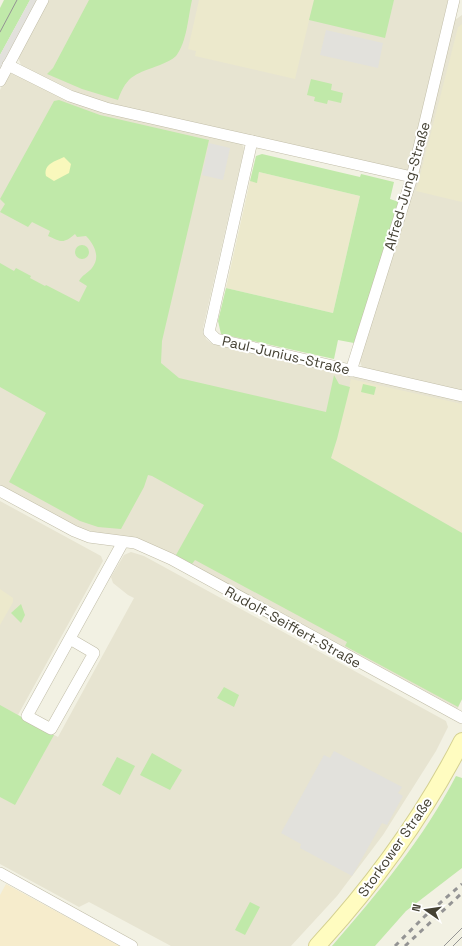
<svg xmlns="http://www.w3.org/2000/svg" width="462" height="946" font-family="'Space Grotesk',sans-serif">
<rect width="100%" height="100%" fill="#f2f1e3"/>
<g fill="#e7e4d1">
<polygon points="48,0 448,0 408,170 406,171 99,101 89,98 28,70 21,65 18,57"/>
<polygon points="462,15 462,391 365,369 362,367 359,359 455,20"/>
<polygon points="12,73 42,87 241,143 243,146 244,149 203,328 206,339 211,343 462,400 462,699 457,710 153,546 75,527 0,485 0,90 7,77"/>
<polygon points="0,501 101,556 103,561 18,715 58,737 134,598 128,595 113,583 111,577 124,555 131,552 144,556 446,721 448,727 436,751 383,835 337,896 291,946 171,946 89,902 79,907 0,864"/>
</g>
<polygon fill="#f6eccc" points="6,884 120,946 0,946 0,895"/>
<g fill="#ece9cc">
<polygon points="199,0 314,0 295,79 195,56 196,51 188,49"/>
<polygon points="462,24 462,202 416,191 458,27"/>
<polygon points="259,172 360,196 333,313 226,288 250,181 257,182"/>
<polygon points="351,379 462,404 462,533 331,458 337,439"/>
<polygon points="0,589 13,598 13,602 0,625"/>
</g>
<g fill="#c0e9a9">
<polygon points="4,0 30,0 0,55 0,8"/>
<path d="M89,0H192C188,17 187,42 176,56C172,60 166,62 160,65C137,74 127,74 118,100L82,89L47,74L53,68Z"/>
<polygon points="314,0 394,0 385,38 309,20"/>
<polygon points="311,79 332,84 331,90 343,93 341,103 328,100 327,104 314,101 315,97 307,95"/>
<path d="M59,100L100,115L209,140L162,341L161,363L179,378L326,412L334,375L339,384L350,387L337,439L331,458L462,533V699L458,707L345,646L347,642L195,560L192,564L176,555L204,505L152,476L148,475L144,487L121,529L98,527L80,521L9,482L46,413L0,387V263L14,271L16,268L31,276L30,278L45,286L46,285L79,302L87,286L79,281C82,275 88,273 92,268C101,257 94,244 86,236L77,237L75,234C63,244 62,242 48,236L50,231L32,222L28,227L0,212L5,204L0,199L54,101Z"/>
<polygon points="262,154 360,177 361,174 394,182 390,199 399,202 354,343 338,340 334,359 221,334 218,321 226,288 333,313 360,196 259,172 257,183 250,181 256,156"/>
<circle cx="82" cy="252" r="7"/>
<polygon points="363,384 376,387 374,395 361,392"/>
<polygon points="21,604 25,615 21,623 11,613"/>
<polygon points="224,687 239,695 234,707 217,698"/>
<polygon points="0,705 54,735 15,805 0,797"/>
<polygon points="152,753 182,770 170,790 140,775"/>
<polygon points="117,757 135,766 120,795 102,785"/>
<path d="M456,776L462,778V868L406,911L375,946H332C378,893 423,839 456,776Z"/>
<polygon points="250,902 260,907 245,935 235,930"/>
</g>
<path fill="#f9f8bc" d="M64,157L71,164L69,173L54,181L46,176C43,164 56,161 64,157Z"/>
<g fill="#e2e1dc">
<polygon points="30,0 38,0 0,74 0,55"/>
<polygon points="326,30 383,43 378,68 320,55"/>
<polygon points="209,143 230,148 223,180 202,175"/>
<polygon points="334,751 402,787 398,793 403,796 387,825 382,823 352,876 300,848 301,844 281,833 324,755 330,758"/>
</g>
<g fill="none" stroke-linecap="round" stroke-linejoin="round">
<defs>
<g id="minor">
<polyline points="8,65 70,96 106,108 412,177"/>
<polyline points="0,81 43,0"/>
<polyline points="252,141 209,332 216,339 462,396"/>
<polyline points="351,371 412,177 454,0"/>
<polyline points="0,491 74,531 89,537 135,543 171,559 462,718"/>
<polyline points="70,639 94,653 51,729 27,716 123,542"/>
<polyline points="0,873 132,946"/>
</g>
<path id="secondary" d="M317,946C374,884 423,817 462,741"/>
</defs>
<use href="#minor" stroke="#c1bda8" stroke-width="12"/>
<use href="#secondary" stroke="#d4d090" stroke-width="18"/>
<use href="#minor" stroke="#fff" stroke-width="11"/>
<use href="#secondary" stroke="#fffcc0" stroke-width="16"/>
<g stroke="#949494" stroke-width="1">
<polyline points="0,32 17,0"/>
<polyline points="444,946 462,928"/>
<polyline points="453,946 462,937"/>
</g>
<g stroke="#949494" stroke-width="3" stroke-dasharray="5 5" stroke-linecap="butt">
<polyline points="395,946 425,916 462,884"/>
<polyline points="405,946 462,893"/>
</g>
</g>
<g text-anchor="middle" dominant-baseline="central" stroke-width="4" stroke-linejoin="round" paint-order="stroke">
<g font-size="14" fill="#444133" stroke="#fff">
<text transform="translate(407 186) rotate(-74)">Alfred-Jung-Straße</text>
<text transform="translate(286 355) rotate(13)">Paul-Junius-Straße</text>
<text transform="translate(293 627) rotate(29)">Rudolf-Seiffert-Straße</text>
<text transform="translate(395 847) rotate(-55)">Storkower Straße</text>
</g>
</g>
<g transform="translate(426 910) rotate(283)" stroke="#ffffff" stroke-width="3" paint-order="stroke">
<path d="M0-3L7 15L0 10L-7 15Z" fill="#444133"/>
<text y="-6" font-size="11" font-weight="bold" text-anchor="middle" fill="#444133">N</text>
</g>
</svg>
